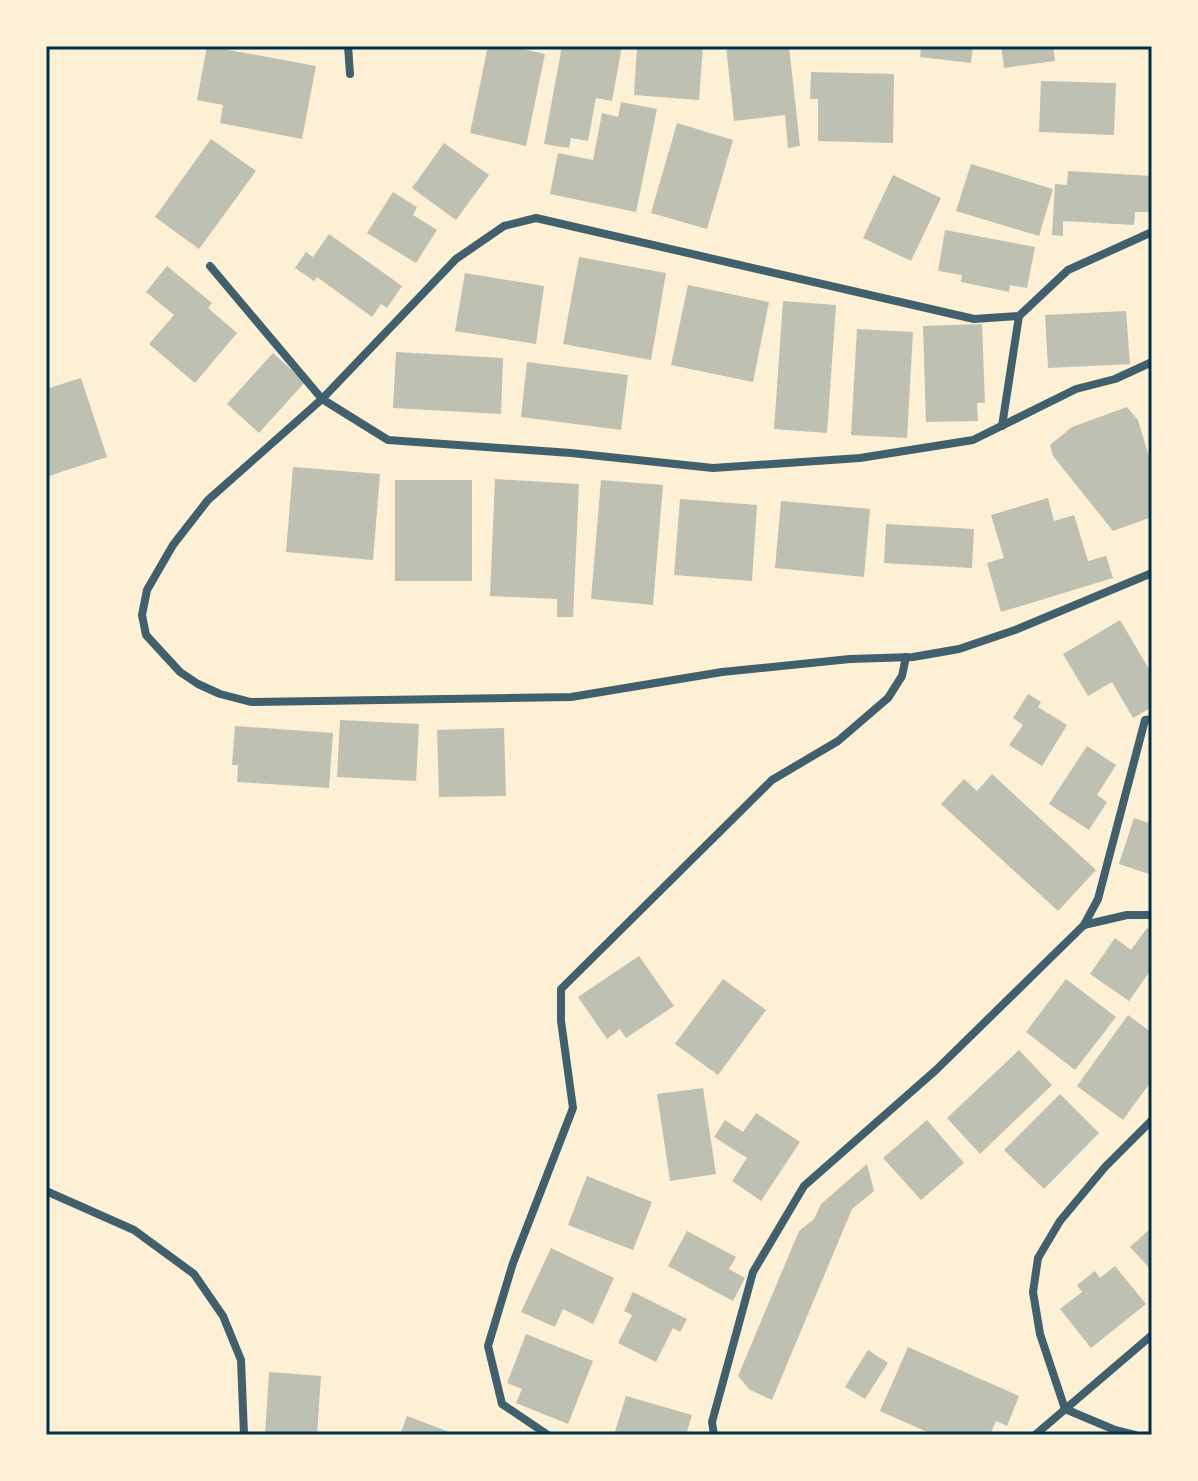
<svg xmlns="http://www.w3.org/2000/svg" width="1198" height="1481" font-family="'Titillium Web',sans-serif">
<rect width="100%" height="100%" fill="#fdf0d5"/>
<g fill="#bec0b2">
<polygon points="207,46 316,66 302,139 220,123 223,105 197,100"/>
<polygon points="488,46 509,46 545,54 526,146 470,133"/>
<polygon points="562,46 622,46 612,101 596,98 588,141 571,138 569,148 544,144"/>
<polygon points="637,46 703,46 699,100 634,95"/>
<polygon points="726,46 789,46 800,146 788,148 785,115 734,121"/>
<polygon points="921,46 973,46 971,63 920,57"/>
<polygon points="1001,46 1053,46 1055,61 1004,68"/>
<polygon points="811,72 894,74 893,143 818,141 818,99 810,99"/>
<polygon points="1041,81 1116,83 1114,135 1039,132"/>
<polygon points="621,102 657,109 636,212 550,194 558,153 593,160 602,113 618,117"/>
<polygon points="677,123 733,140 707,229 651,213"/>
<polygon points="211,139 256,171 199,249 155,217"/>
<polygon points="444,143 489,175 456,220 412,188"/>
<polygon points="971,164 1053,189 1039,236 956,211"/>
<polygon points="1068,171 1152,176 1152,212 1135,212 1134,225 1063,221 1063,236 1052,235 1055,184 1067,185"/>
<polygon points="893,175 941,198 911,261 863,238"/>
<polygon points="393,192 417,207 413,215 437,230 416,263 367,233"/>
<polygon points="945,230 1035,247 1027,288 1010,285 1009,292 961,282 962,275 938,271"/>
<polygon points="329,234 402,286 387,308 381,304 372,317 317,277 314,281 295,268 306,252 313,257"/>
<polygon points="579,257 666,273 651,360 563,344"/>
<polygon points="167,266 212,303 208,308 237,333 195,383 149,344 174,315 146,292"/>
<polygon points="465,273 544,286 536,344 455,331"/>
<polygon points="688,285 769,302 753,382 671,365"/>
<polygon points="783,301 836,305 827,433 774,429"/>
<polygon points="1126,311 1130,364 1048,368 1045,315"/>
<polygon points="982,324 985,403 977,403 978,421 926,422 923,326"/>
<polygon points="857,329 913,332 907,438 851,435"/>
<polygon points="396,352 503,358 501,414 393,408"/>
<polygon points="273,353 305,382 259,433 227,404"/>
<polygon points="527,362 628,375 621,430 521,417"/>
<polygon points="81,378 107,457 49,476 46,466 46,389"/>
<polygon points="1127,407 1138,420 1152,467 1152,517 1113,531 1053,456 1050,445 1072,427"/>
<polygon points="293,467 380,474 373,560 286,552"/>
<polygon points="495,479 579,484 573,617 557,617 557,599 490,596"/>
<rect x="395" y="480" width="77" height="101"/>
<polygon points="601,480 663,485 653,605 591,599"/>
<polygon points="1048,498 1054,521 1074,515 1088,561 1106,556 1113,578 1001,612 987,563 1004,558 991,515"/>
<polygon points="680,499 757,505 752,581 674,575"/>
<polygon points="781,501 870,509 864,577 775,568"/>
<polygon points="886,524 974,529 972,568 884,563"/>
<polygon points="1120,620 1152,674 1152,707 1133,718 1112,682 1088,696 1063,654"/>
<polygon points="1028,694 1041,702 1038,707 1067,725 1042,766 1009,745 1023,725 1013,718"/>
<polygon points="340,720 419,724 416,781 337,777"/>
<polygon points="235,726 333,733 329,788 237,782 238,765 232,765"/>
<polygon points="504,728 506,796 439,797 437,730"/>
<polygon points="1087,746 1116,765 1097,795 1107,802 1089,830 1049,804"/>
<polygon points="992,774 1096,870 1058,911 941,804 964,779 977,791"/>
<polygon points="1134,818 1152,824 1152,875 1119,864"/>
<polygon points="1147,928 1152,931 1152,968 1129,1001 1090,974 1115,938 1131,950"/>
<polygon points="639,956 674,1006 626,1038 620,1029 607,1039 578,997"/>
<polygon points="723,979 766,1010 718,1075 675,1044"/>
<polygon points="1066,979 1116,1017 1075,1070 1026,1032"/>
<polygon points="1128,1015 1152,1033 1152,1052 1149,1056 1152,1059 1152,1080 1123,1120 1077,1086"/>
<polygon points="1019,1050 1052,1085 980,1154 947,1118"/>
<polygon points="703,1088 716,1174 670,1181 657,1094"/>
<polygon points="1060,1094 1099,1133 1044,1189 1004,1150"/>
<polygon points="756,1113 800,1142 761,1201 732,1181 747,1158 714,1137 725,1120 743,1132"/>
<polygon points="927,1120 964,1163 921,1200 883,1158"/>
<polygon points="867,1164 874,1191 852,1209 772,1400 750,1390 738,1376 799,1231 814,1219 821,1204"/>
<polygon points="587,1176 652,1202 633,1250 568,1225"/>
<polygon points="1152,1227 1152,1271 1130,1247"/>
<polygon points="687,1231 736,1257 729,1269 745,1278 733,1301 668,1266"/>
<polygon points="551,1248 614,1278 593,1324 563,1309 555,1327 521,1312"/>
<polygon points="1115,1266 1146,1304 1091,1348 1060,1309 1082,1292 1077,1285 1095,1271 1100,1278"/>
<polygon points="633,1292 687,1319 680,1332 673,1328 656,1362 618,1343 632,1315 624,1311"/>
<polygon points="526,1334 593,1361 568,1424 516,1403 522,1389 507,1383"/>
<polygon points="908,1347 1019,1396 1007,1426 996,1421 990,1435 934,1435 880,1411"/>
<polygon points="868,1350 888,1363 865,1399 845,1387"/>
<polygon points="269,1372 321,1376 317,1435 265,1435"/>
<polygon points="626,1396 692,1415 686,1435 614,1435"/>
<polygon points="407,1416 457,1435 400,1435"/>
</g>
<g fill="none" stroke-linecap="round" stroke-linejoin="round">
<g stroke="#3f606c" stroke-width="8">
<polyline points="348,46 350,74"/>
<polyline points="1152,232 1068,270 1019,316 974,319 536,218 504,226 456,259 322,399 208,500 173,545 147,590 142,615 146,635 180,672 198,684 220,694 251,702 571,697 722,672 850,659 913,657 959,649 1015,630 1152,573"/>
<polyline points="210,266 322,399 388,440 571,453 713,468 860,458 973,440 1076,389 1115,379 1152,362"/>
<polyline points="1002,426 1019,316"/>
<polyline points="1084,925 1098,899 1145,720 1152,719"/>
<polyline points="46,1191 134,1230 194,1274 223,1316 241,1360 244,1435"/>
<polyline points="548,1435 502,1404 488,1346 513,1263 573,1108 561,1021 561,989 772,780 838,741 888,698 902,676 906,657"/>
<polyline points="714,1435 712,1422 753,1272 804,1186 936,1070 1084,925 1127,915 1152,915"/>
<polyline points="1035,1435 1152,1335"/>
<polyline points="1135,1435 1115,1430 1065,1409 1040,1334 1033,1292 1038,1258 1060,1221 1105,1167 1152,1120"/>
</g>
</g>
<rect width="1198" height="1481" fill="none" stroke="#fdf0d5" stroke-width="96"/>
<rect x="48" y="48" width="1102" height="1385" fill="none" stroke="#003049" stroke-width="3"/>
</svg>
